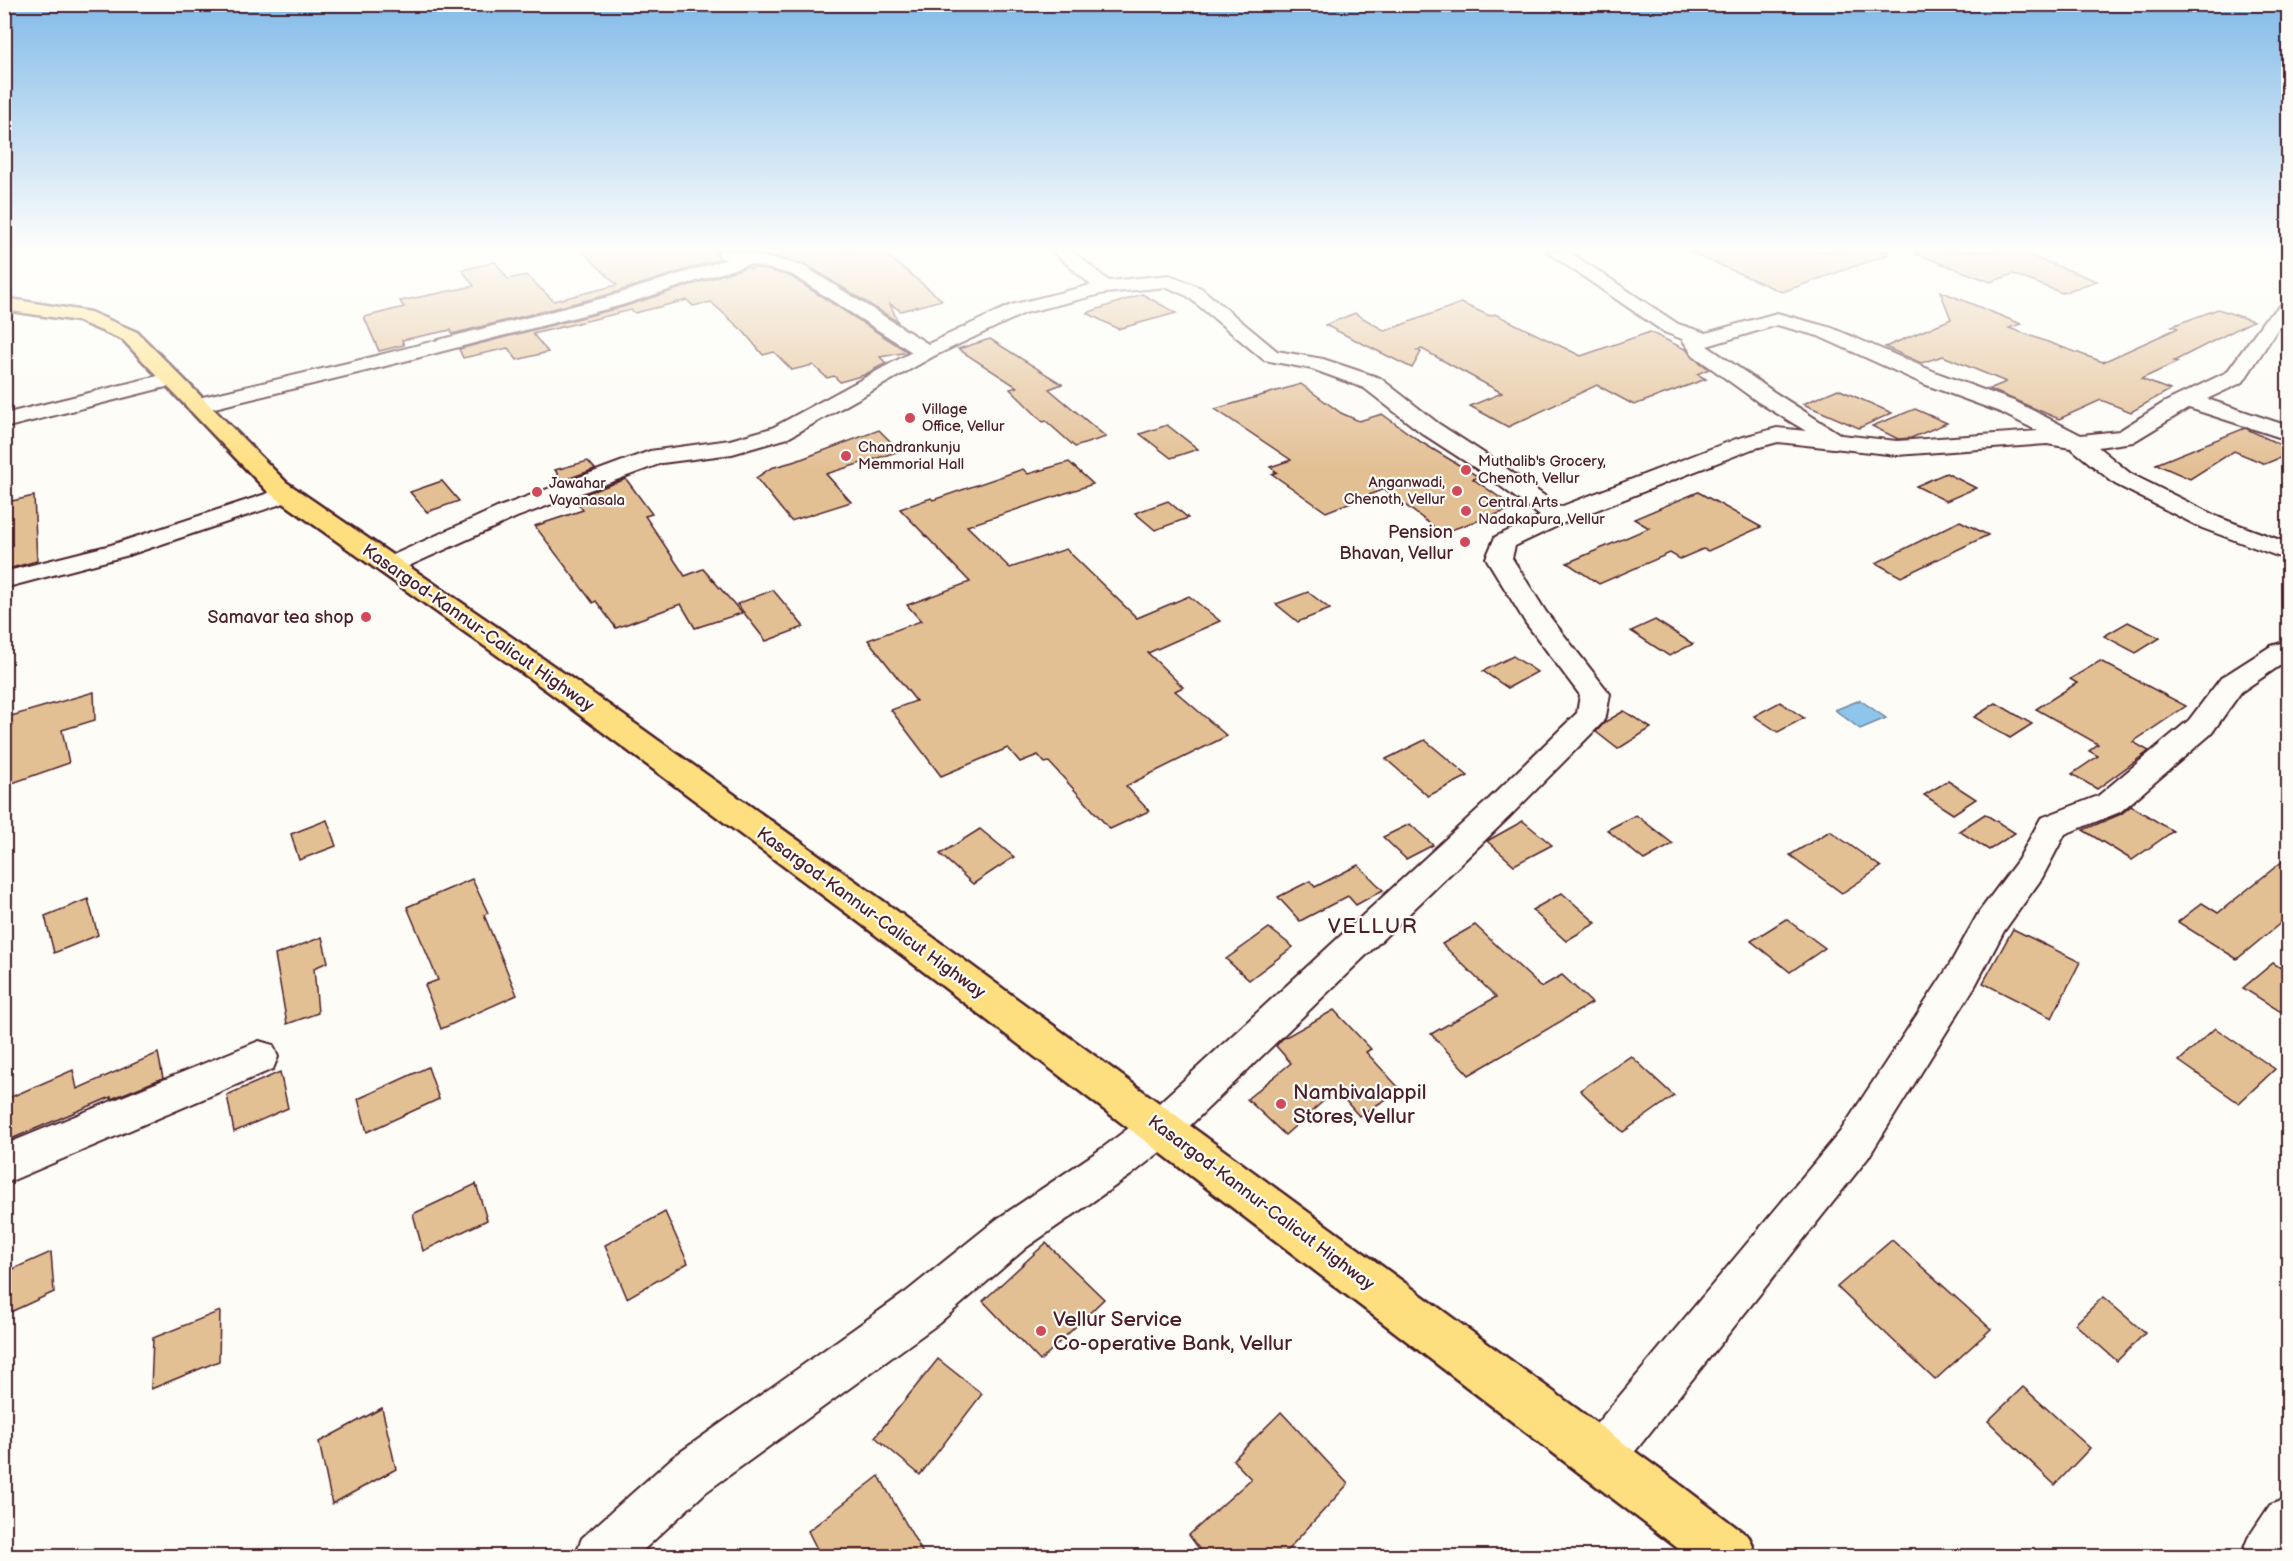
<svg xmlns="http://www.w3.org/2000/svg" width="2293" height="1561" font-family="'Balsamiq Sans',sans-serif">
<rect width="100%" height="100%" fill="#fdfcf7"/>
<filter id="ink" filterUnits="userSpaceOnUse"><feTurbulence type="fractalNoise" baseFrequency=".0167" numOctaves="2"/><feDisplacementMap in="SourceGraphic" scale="12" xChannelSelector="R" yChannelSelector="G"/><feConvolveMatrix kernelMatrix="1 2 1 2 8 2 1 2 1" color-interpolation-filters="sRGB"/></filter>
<g filter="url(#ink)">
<polygon fill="#8dc5eb" stroke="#72839e" stroke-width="1.5" points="1860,700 1886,718 1860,729 1835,710"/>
<g fill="#e3bf94" stroke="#4a1f2b" stroke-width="1.5">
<polygon points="582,251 717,251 716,254 719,259 607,295 452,334 451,330 402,340 404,345 379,351 364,317 404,307 400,301 474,286 462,270 495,262 508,279 526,275 554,301 617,285"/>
<polygon points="786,251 882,251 942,300 901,311 890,304 898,322 805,264 775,257"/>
<polygon points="1687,251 1887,251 1887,255 1782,292"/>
<polygon points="1916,251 2018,251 2097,281 2062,293 2013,274 1991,282 1916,254"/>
<polygon points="749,266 750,269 754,267 790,276 908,352 880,357 886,363 864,375 840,382 834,376 827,378 813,365 792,370 774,352 763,355 744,332 711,302 693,306 687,300 635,313 631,310 533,334 548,352 517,360 508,348 463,358 459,349 623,307"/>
<polygon points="1940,291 2021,324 2009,328 2103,362 2178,328 2172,326 2218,309 2253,321 2174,361 2178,362 2141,379 2170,390 2131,412 2101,400 2059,419 1989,389 2006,382 1943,356 1921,363 1885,347 1951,319"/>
<polygon points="1142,294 1176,313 1118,329 1087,313"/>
<polygon points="1461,303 1490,316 1495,314 1581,356 1650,332 1687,350 1692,357 1709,369 1697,374 1706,379 1634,405 1597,385 1508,427 1470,406 1502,393 1422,349 1417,350 1421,352 1412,368 1325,325 1355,313 1385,331"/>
<polygon points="990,339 1062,384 1049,389 1106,437 1075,447 1046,421 1043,422 1010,389 1017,387 958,349"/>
<polygon points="1301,384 1341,413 1359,421 1382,414 1421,442 1479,477 1473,479 1515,508 1442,533 1384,489 1326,512 1272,474 1277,472 1270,467 1291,460 1215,409"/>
<polygon points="1838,389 1892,413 1859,428 1803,404"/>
<polygon points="1915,409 1947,423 1911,438 1898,439 1872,426"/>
<polygon points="1167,425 1198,449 1171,458 1140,434"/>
<polygon points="2245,428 2289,449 2289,454 2265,464 2234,451 2190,479 2156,464"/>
<polygon points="879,430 900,451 826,474 851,502 791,521 756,478 771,468 796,461"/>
<polygon points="588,461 595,469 562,481 555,470"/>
<polygon points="1069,462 1093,484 967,526 1010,568 1066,549 1137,618 1189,596 1220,621 1148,653 1183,687 1175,691 1227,736 1126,786 1149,811 1110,829 1049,762 1045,763 1038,755 1020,762 1008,748 941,776 891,710 916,701 868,640 921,621 907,605 970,582 900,509 931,498 933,500 1023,469 1028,474"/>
<polygon points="1946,473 1976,488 1946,501 1916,486"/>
<polygon points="626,479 652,514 645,516 685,576 703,569 742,613 695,628 681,604 616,628 596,601 593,603 535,526 583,510 574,498"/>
<polygon points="442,481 459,501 427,512 410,492"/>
<polygon points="1698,492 1761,527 1708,551 1703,549 1680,559 1670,553 1599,584 1567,563 1649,528 1634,519"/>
<polygon points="34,496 37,561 4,570 4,522 7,502"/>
<polygon points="1168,501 1188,518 1155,530 1135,513"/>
<polygon points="1960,521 1988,535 1901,577 1876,563"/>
<polygon points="773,590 804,627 766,641 737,604"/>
<polygon points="1308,592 1330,609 1298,622 1276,604"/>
<polygon points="1655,620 1693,644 1669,656 1631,631"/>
<polygon points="2128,622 2160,638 2136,653 2104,636"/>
<polygon points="1513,656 1537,672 1508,688 1483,671"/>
<polygon points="2100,661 2186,706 2133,742 2149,751 2097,789 2072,774 2098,756 2089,751 2098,744 2036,709 2077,683 2070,679"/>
<polygon points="94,692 95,720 62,730 69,763 4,786 4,718"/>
<polygon points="1780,702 1804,718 1778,732 1754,716"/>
<polygon points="1996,703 2032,724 2010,738 1974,717"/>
<polygon points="1624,711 1651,728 1618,749 1596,732 1605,722"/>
<polygon points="1425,740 1468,776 1428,796 1386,759"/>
<polygon points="1948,781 1976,799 1953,814 1924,795"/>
<polygon points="2131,806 2173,831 2132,860 2083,830 2121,814"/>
<polygon points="1985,814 2015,833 1989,850 1959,831"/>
<polygon points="1636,815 1673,844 1644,860 1607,830"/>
<polygon points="327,820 336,846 299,860 291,834"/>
<polygon points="1523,821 1552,845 1514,865 1487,841"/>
<polygon points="1410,824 1433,845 1406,859 1383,837"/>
<polygon points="980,829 1014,857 973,884 940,854"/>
<polygon points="1830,831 1881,867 1842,893 1790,855"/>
<polygon points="2289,856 2289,916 2237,959 2178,922 2202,903 2218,913"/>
<polygon points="1358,865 1383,890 1356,905 1348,896 1300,921 1278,897 1310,881 1315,887"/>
<polygon points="472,879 488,913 484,915 517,995 441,1029 425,985 438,980 407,907"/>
<polygon points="1562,893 1596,923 1566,941 1532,910"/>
<polygon points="88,899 98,935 54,953 45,916"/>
<polygon points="1786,919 1825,948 1790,972 1751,941"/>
<polygon points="1475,925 1541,987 1562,975 1592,1003 1469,1075 1431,1034 1496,997 1442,944"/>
<polygon points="1269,928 1293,947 1249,980 1226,959"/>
<polygon points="2013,929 2080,962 2052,1018 1983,983"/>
<polygon points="322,937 328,962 314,968 318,1013 287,1024 275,955"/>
<polygon points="2273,963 2289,973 2289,1017 2243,988"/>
<polygon points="1334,1010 1371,1049 1366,1052 1401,1090 1359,1116 1336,1090 1285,1135 1247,1099 1291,1063 1276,1046 1282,1039"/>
<polygon points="2215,1028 2275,1069 2239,1103 2179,1061"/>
<polygon points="158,1053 163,1078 111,1099 111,1097 4,1142 4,1100 73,1070 77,1089"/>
<polygon points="1631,1056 1674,1096 1623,1132 1580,1090"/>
<polygon points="428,1067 439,1099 367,1132 358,1099"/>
<polygon points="280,1072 288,1108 234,1132 227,1095"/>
<polygon points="476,1184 487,1220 423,1251 413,1214"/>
<polygon points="665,1212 688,1263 627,1298 605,1245"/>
<polygon points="1892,1240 1991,1329 1935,1380 1837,1287"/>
<polygon points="1046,1243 1104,1299 1040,1361 983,1301"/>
<polygon points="51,1252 54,1292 4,1315 4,1273"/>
<polygon points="2103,1297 2145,1333 2117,1361 2075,1324"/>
<polygon points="220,1311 219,1361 151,1389 153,1338"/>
<polygon points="938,1359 982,1394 920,1475 875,1437"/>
<polygon points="2023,1387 2090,1448 2055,1485 1988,1421"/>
<polygon points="382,1408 396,1469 332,1504 319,1442"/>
<polygon points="1281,1412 1348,1484 1281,1557 1205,1557 1189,1535 1251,1479 1233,1460"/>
<polygon points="879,1476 925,1557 821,1557 808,1531"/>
</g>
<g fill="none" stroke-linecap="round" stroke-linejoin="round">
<defs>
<g id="minor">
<path d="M720,251H739L804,266L928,344L1011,305L1091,285L1052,251H1072L1109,281L1170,275L1201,288L1277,351L1323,359L1380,378L1439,424L1499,463L1560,507L1736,439L1777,428L1806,431L1758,402L1693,355L1682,339L1664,332L1546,251H1568L1678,324L1706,333L1777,313L1832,328L1940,374L2016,402L2081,435L2119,431L2165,402L2227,372L2265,319L2281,305L2288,303V319L2279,327L2243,382L2207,399L2288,426V440L2189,408L2133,442L2098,447L2131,474L2220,518L2288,543V560L2202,528L2115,484L2071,448L2047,444L1897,455L1778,442L1752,449L1566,522L1515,546L1512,558L1546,612L1610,694L1606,716L1602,723L1509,817L1174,1141L1131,1175L1027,1247L938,1324L706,1492L637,1556H575L582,1538L672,1458L906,1292L997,1219L1101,1149L1146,1115L1487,801L1577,713L1580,695L1525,622L1486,558L1495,537L1540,516L1483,473L1423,434L1364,388L1312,369L1264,360L1187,296L1167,287L1105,293L1025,313L934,356L788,438L732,454L662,463L517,517L391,574L382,572L378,566L382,560L499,507L650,451L730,440L772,428L912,352L791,274L749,264L622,305L366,371L198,412L190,410L187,405L190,400L356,361L608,297L727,259L721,258L718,254ZM1777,325L1818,336L1924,384L2000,412L2038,431L1897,441L1841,435L1774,392L1707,346Z"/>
<polygon points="170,373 178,374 181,379 178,384 4,428 4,414"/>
<polygon points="287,487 296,489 299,494 296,499 129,555 4,588 4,572 111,545"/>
<polygon points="2281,643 2288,645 2288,660 2241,692 2211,734 2120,812 2065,834 2042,878 2004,931 1975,986 1868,1158 1617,1474 1600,1481 1583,1474 1576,1457 1583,1440 1840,1132 1949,966 1979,912 2018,860 2041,818 2098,796 2189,720 2221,678 2271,646"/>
<polygon points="259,1041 273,1045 278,1057 273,1069 4,1184 4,1145"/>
<polygon points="2288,1498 2288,1556 2241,1556 2248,1538 2270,1505"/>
</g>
<polygon id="highway" points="4,298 90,312 137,332 286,482 571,678 886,903 1678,1483 1749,1537 1757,1556 1688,1556 860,923 549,692 268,492 123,340 78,321 4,310"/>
</defs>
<use href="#minor" stroke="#4a1f2b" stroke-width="4"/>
<use href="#highway" stroke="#4a1f2b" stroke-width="5"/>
<use href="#minor" fill="#fdfcf7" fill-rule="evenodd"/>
<use href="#highway" fill="#fedf80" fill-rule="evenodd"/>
</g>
</g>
<linearGradient id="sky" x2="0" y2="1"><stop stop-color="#83bbe9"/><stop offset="0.53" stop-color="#fefefb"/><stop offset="1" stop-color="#fefefb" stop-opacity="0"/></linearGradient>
<rect width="2293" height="470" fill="url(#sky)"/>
<g fill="#d1495b" stroke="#fdfcf7" stroke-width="2">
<circle cx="910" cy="418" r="6"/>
<circle cx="846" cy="456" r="6"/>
<circle cx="1466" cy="470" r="6"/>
<circle cx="1457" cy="491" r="6"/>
<circle cx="537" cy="492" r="6"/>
<circle cx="1466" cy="511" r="6"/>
<circle cx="1465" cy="542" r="6"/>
<circle cx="366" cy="617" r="6"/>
<circle cx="1281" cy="1104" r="6"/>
<circle cx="1041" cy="1331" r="6"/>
</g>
<g text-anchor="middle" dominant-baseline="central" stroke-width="4.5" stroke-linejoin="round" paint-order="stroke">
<g font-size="15" fill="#4a1f2b" stroke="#fdfcf7" text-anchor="start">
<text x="922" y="409">Village<tspan x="922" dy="17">Office, Vellur</tspan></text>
<text x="858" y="447">Chandrankunju<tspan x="858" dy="17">Memmorial Hall</tspan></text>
<text x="1478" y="461">Muthalib's Grocery,<tspan x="1478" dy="17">Chenoth, Vellur</tspan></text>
<text x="1445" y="482" text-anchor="end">Anganwadi,<tspan x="1445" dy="17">Chenoth, Vellur</tspan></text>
<text x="549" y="483">Jawahar<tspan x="549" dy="17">Vayanasala</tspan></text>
<text x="1478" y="502">Central Arts<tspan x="1478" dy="17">Nadakapura, Vellur</tspan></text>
</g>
<g font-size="18" fill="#4a1f2b" stroke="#fdfcf7" text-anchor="end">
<text x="1453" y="532">Pension<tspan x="1453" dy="21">Bhavan, Vellur</tspan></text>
<text x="354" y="617">Samavar tea shop</text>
</g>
<g font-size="18" fill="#4a1f2b" stroke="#fdfcf7">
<text transform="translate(478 628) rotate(35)">Kasargod-Kannur-Calicut Highway</text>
<text transform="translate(871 913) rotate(36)">Kasargod-Kannur-Calicut Highway</text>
<text transform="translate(1261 1203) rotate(37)">Kasargod-Kannur-Calicut Highway</text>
</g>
<g font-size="21" letter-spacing="1.5" fill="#4a1f2b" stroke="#fdfcf7">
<text x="1373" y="926">VELLUR</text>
</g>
<g font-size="21" fill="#4a1f2b" stroke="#fdfcf7" text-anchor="start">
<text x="1293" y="1092">Nambivalappil<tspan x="1293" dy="24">Stores, Vellur</tspan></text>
<text x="1053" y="1319">Vellur Service<tspan x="1053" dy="24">Co-operative Bank, Vellur</tspan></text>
</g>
</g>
<rect width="2293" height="1561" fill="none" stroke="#fdfcf7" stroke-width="24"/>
<rect x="12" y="12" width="2269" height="1537" fill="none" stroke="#4a1f2b" stroke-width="2" filter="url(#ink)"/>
</svg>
